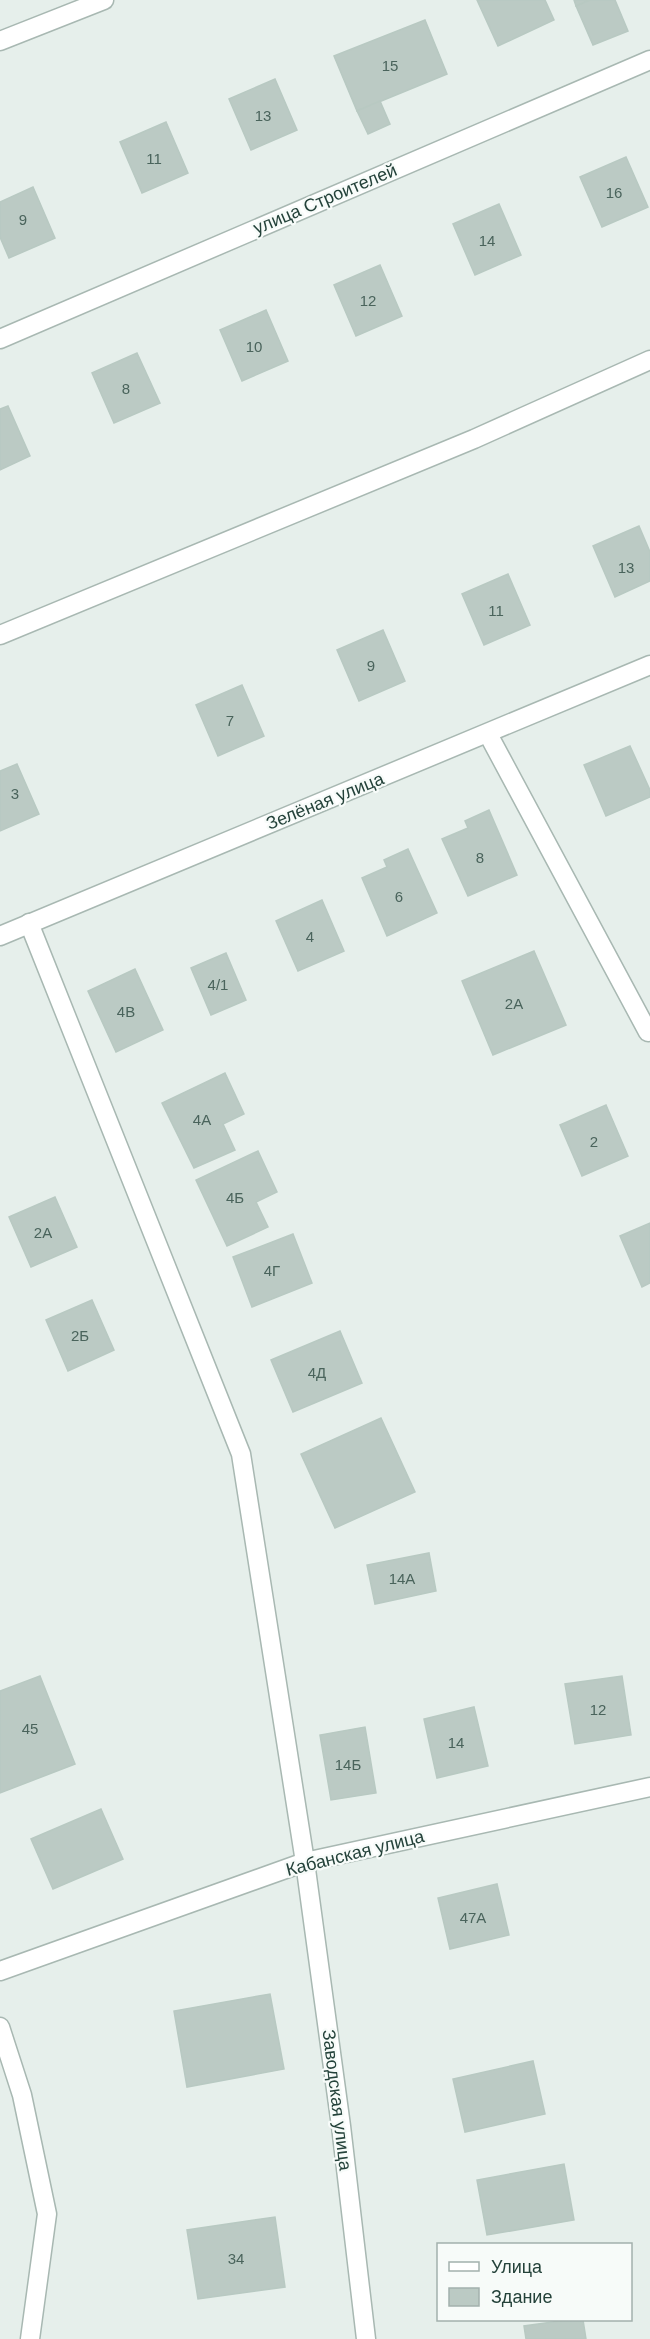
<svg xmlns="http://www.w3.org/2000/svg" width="650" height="2339" font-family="Helvetica,sans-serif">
<rect width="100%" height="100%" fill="#e6efeb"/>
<g fill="#bbcac4" stroke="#b8c9c2" stroke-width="1.5">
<polygon points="477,0 545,0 554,20 498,46"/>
<polygon points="574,0 590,0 576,6"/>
<polygon points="590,0 615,0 628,31 593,45 576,6"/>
<polygon points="425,20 447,74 357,111 334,56"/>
<polygon points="275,79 297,130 251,150 229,99"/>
<polygon points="380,101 390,124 368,134 357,111"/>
<polygon points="166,122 188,173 142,193 120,142"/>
<polygon points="626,157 648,207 602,227 580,177"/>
<polygon points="33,187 55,238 9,258 0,237 0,202"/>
<polygon points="499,204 521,255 475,275 453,224"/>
<polygon points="380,265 402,316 356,336 334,285"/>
<polygon points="266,310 288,361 242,381 220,330"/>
<polygon points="137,353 160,403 114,423 92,373"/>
<polygon points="8,406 30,456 0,470 0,409"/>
<polygon points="639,526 650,552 650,581 615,597 593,546"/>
<polygon points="508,574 530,625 484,645 462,594"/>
<polygon points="383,630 405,681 359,701 337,650"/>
<polygon points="242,685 264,736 218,756 196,705"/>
<polygon points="630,746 650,790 650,797 606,816 584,765"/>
<polygon points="17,764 39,814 0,831 0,771"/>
<polygon points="489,810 517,875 468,896 442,839 468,828 465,821"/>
<polygon points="408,849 437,913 387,936 362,878 387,867 384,860"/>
<polygon points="322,900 344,951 298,971 276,921"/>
<polygon points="534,951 566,1025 493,1055 462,981"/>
<polygon points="226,953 246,1000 211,1015 191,968"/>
<polygon points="135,969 163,1030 116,1052 88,991"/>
<polygon points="225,1073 244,1114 223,1124 235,1150 194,1168 162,1103"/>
<polygon points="606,1105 628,1156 582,1176 560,1125"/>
<polygon points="258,1151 277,1192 256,1202 268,1227 227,1246 196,1180"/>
<polygon points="55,1197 77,1247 31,1267 9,1217"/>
<polygon points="650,1223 650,1283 642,1287 620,1236"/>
<polygon points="293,1234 312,1283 252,1307 233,1257"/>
<polygon points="92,1300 114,1350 68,1371 46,1320"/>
<polygon points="340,1331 362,1383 293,1412 271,1360"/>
<polygon points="381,1418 415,1492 335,1528 301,1454"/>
<polygon points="429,1553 436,1591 375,1604 367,1565"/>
<polygon points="40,1676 75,1764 0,1793 0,1691"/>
<polygon points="622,1676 631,1735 575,1744 565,1684"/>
<polygon points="474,1707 488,1766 437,1778 424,1719"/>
<polygon points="365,1727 376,1793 331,1800 320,1735"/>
<polygon points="101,1809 123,1859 53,1889 31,1839"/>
<polygon points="497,1884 509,1935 450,1949 438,1898"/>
<polygon points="270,1994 284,2069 187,2087 174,2011"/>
<polygon points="533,2061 545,2114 465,2132 453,2079"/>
<polygon points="564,2164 574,2220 487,2235 477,2180"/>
<polygon points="275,2217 285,2287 198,2299 187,2230"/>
<polygon points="567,2320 583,2320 586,2339 526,2339 524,2326"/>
</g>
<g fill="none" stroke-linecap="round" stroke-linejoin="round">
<defs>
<g id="minor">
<polyline points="0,41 104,0"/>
<polyline points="0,339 650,60"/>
<polyline points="0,635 474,439 650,360"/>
<polyline points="488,734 648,1032"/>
<polyline points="29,923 241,1454 305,1862 341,2126 366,2339"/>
<polyline points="0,936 650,665"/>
<polyline points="0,1971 305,1862 650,1787"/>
<polyline points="0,2027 22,2095 47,2214 30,2339"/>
</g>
</defs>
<use href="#minor" stroke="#a8b8b2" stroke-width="21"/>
<use href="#minor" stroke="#fff" stroke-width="18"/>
</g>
<g text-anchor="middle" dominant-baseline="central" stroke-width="4.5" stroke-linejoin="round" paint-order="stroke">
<g font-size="15" fill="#4a645c">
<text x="390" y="65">15</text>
<text x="263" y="115">13</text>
<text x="154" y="158">11</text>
<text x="614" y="192">16</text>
<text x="23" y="219">9</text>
<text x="487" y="240">14</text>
<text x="368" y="300">12</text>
<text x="254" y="346">10</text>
<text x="126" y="388">8</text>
<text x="626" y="567">13</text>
<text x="496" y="610">11</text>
<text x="371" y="665">9</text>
<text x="230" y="720">7</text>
<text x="15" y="793">3</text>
<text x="480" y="857">8</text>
<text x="399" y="896">6</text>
<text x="310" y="936">4</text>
<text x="218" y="984">4/1</text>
<text x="514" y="1003">2А</text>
<text x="126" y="1011">4В</text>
<text x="202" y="1119">4А</text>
<text x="594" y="1141">2</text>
<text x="235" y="1197">4Б</text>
<text x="43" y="1232">2А</text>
<text x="272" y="1270">4Г</text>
<text x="80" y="1335">2Б</text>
<text x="317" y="1372">4Д</text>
<text x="402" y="1578">14А</text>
<text x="598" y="1709">12</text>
<text x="30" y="1728">45</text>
<text x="456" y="1742">14</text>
<text x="348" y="1764">14Б</text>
<text x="473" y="1917">47А</text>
<text x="236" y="2258">34</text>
</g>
<g font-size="18" fill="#24423a" stroke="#f7fbf9">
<text transform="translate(325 199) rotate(-23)">улица Строителей</text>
<text transform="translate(325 801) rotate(-22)">Зелёная улица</text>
<text transform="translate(355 1853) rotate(-14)">Кабанская улица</text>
<text transform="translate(337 2100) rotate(83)">Заводская улица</text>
</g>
</g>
<rect x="437" y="2243" width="195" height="78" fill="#f7fbf9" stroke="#a3b1ad" stroke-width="1.5"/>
<rect x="449" y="2262" width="30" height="9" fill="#ffffff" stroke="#a3b1ad" stroke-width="1.5"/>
<text x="491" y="2273" font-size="18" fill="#24423a">Улица</text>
<rect x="449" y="2288" width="30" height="18" fill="#bbcac4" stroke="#a3b1ad" stroke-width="1.5"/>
<text x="491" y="2303" font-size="18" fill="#24423a">Здание</text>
</svg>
